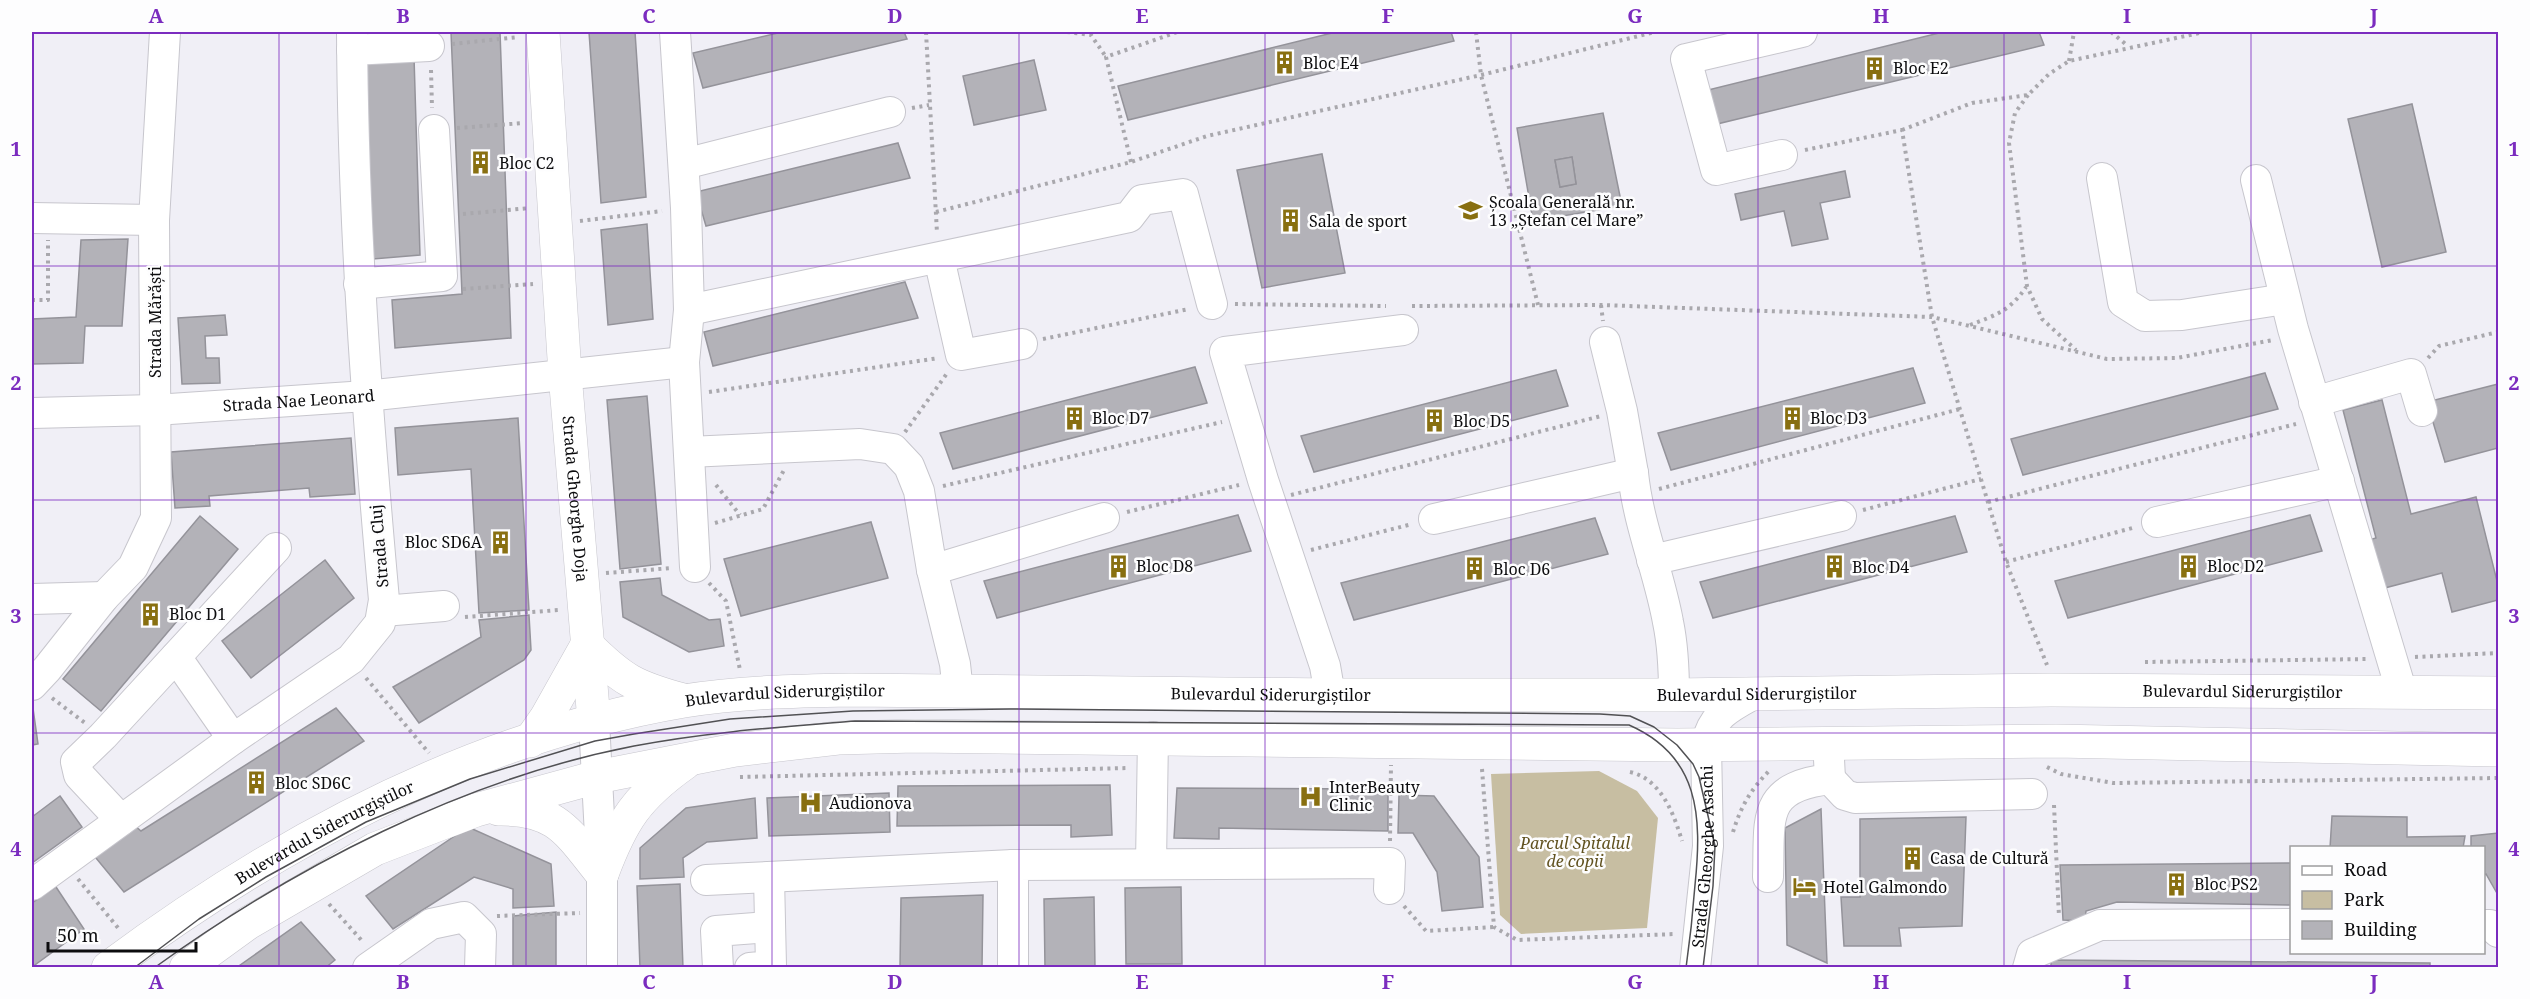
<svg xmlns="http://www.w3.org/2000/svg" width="2530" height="999" font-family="'Noto Serif',serif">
<rect width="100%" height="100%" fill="#f0eff6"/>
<polygon fill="#c7bea2" points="1599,771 1637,791 1658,818 1647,928 1521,934 1500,915 1491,774"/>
<g fill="#b3b2b8" stroke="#94939a" stroke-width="1.5" fill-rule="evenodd">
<polygon points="451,32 500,32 511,338 395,348 392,300 462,294"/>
<polygon points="589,32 635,32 646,197 601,203"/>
<polygon points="782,32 904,32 907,39 703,88 693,53"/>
<polygon points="1336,32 1451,32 1454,41 1128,120 1118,86"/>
<polygon points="1943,32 2039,32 2044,45 1717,124 1708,90"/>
<polygon points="414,57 420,255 373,259 365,62"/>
<polygon points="1034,60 1046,110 974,125 963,76"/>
<polygon points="2412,104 2446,252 2382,267 2348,119"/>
<path d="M1603,113L1622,206L1533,221L1517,128ZM1572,157L1576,184L1560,187L1555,160Z"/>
<polygon points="898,143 910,178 706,226 696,192"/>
<polygon points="1322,154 1345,273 1262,288 1237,170"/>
<polygon points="1572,157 1576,184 1560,187 1555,160"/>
<polygon points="1845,171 1850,197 1820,203 1828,239 1792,246 1784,211 1741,220 1735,194"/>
<polygon points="647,224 653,319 608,325 601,230"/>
<polygon points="128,239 122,326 85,326 83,363 32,364 32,319 76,317 81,240"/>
<polygon points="905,282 918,318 713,366 704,332"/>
<polygon points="225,315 227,335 205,336 206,358 219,358 220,383 182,384 178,318"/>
<polygon points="1195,367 1207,403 953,469 940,433"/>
<polygon points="1913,368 1925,403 1671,470 1658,433"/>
<polygon points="1556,370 1568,406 1314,472 1301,436"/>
<polygon points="2265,373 2278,409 2023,475 2011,439"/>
<polygon points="2498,384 2498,448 2445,462 2427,402"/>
<polygon points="647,396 661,564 620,569 607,400"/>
<polygon points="2382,400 2411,514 2476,497 2498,585 2498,600 2452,612 2442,573 2377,590 2365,541 2376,538 2343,410"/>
<polygon points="518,418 529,610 479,613 471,469 398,475 395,428"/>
<polygon points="351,438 355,494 310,497 309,488 209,496 210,506 175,508 171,452"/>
<polygon points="1238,515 1251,551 997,618 984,581"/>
<polygon points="2310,515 2322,551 2068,618 2055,581"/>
<polygon points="200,516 238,549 101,711 63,679"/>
<polygon points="1955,516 1967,552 1713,618 1700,582"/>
<polygon points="1595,518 1608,554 1354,620 1341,583"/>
<polygon points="871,522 888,578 741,616 724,559"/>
<polygon points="325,560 354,598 251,678 222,641"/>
<polygon points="660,578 662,595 709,620 720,619 724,646 689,652 623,617 620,582"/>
<polygon points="529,615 531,650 524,660 419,723 393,687 481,637 479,620"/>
<polygon points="32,701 38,744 32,745"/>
<polygon points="336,708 364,741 124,892 91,852 134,825 141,831"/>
<polygon points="1110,785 1112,835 1071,837 1071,825 897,826 898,786"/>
<polygon points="1177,788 1388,789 1388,831 1219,828 1219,839 1174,838"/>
<polygon points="889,793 890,832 769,836 767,798"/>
<polygon points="1399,795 1434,796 1479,857 1483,907 1442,911 1437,872 1413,833 1398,833"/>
<polygon points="60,796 82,827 32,863 32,817"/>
<polygon points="755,798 757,838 707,842 683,858 684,877 640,879 640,848 686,808"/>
<polygon points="1821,809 1827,963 1787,945 1785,828"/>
<polygon points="2332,816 2407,817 2407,837 2465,836 2463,848 2330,848"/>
<polygon points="1966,817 1962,926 1899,928 1901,946 1844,946 1841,897 1860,897 1860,819"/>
<polygon points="468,827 551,864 554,906 513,908 513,889 474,877 393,929 366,896"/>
<polygon points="2498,833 2498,895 2486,874 2484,875 2484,848 2471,848 2471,836"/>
<polygon points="2292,863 2292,905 2117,902 2086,911 2085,921 2063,920 2060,865"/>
<polygon points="680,884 683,968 640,968 637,886"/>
<polygon points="56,887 84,929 32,967 32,903"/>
<polygon points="1181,887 1182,964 1126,964 1125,888"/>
<polygon points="983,895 982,968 900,968 901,898"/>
<polygon points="1094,897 1095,968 1045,968 1044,899"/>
<polygon points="556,912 556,968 513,968 513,916"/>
<polygon points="301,922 335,960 325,968 236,968"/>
<polygon points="2051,960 2430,963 2430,968 2051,968"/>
</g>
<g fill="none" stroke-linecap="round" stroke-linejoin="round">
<defs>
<g id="minor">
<polyline points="675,32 686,208 689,310 684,362 695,567"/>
<polyline points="352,50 429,46"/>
<polyline points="1782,155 1716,170 1686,59 1802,32"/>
<polyline points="684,164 890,112"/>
<polyline points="2102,178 2123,302 2145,316 2182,315 2285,299"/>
<polyline points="2256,180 2293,329 2402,693"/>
<polyline points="32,218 154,220"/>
<polyline points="939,258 961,355 1022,344"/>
<polyline points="359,284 442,276 434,130"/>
<polyline points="689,310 1129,217 1142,200 1183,194 1212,304"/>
<polyline points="1605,342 1622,411 1633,473"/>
<polyline points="2314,402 2411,374 2422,411"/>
<path id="s1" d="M32,413L155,410L366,396L684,362"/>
<polyline points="689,452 860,444 893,449 909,466 919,491 932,570 955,664 958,692"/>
<path d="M1434,519L1633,473C1638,524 1659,572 1668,622C1673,646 1674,671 1674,695"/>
<polyline points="2157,522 2339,481"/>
<polyline points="1652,560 1841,516"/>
<polyline points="932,570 1104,518"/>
<polyline points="32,599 104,597"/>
<polyline points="383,611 444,606"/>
<polyline points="176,657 233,739"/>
<polyline points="32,685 47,669 104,597 133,567 156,518 154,220 165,32"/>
<polyline points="1330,695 1325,666 1263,480 1225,352 1403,330"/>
<polyline points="594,721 602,874 602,968"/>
<polyline points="1830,779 1845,795 1855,798 2032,794"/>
<polyline points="121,820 79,775 76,762 103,736 276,548"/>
<polyline points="1151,864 1153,737"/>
<path d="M1768,877C1770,819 1760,787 1830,779L1829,759"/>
<polyline points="706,880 1013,865"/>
<path d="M32,885L233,739L351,659L380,623L384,600C367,411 353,222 352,32"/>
<polyline points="2484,925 2490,925 2498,932"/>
<polyline points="368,968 431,924 464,917 481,934 480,968"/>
<polyline points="718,968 716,931 769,927"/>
<polyline points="750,968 771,966 769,877"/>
<polyline points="1013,968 1013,865 1390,863 1389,889"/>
<path id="s2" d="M1695,968L1708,846L1706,745C1712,716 1728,708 1752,695"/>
<polyline points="2028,968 2032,954 2100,925 2292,924"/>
</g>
<g id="major">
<path id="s3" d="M543,32L565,374L594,721"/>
<path d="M587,645C622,680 635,687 683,700"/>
<polyline points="530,741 546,718 587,645"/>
<path d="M498,809C557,808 568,832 602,874"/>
<path d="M602,874C622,820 637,797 685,763"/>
<path id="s4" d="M108,968C279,841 472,737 684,701C739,692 796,691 852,690L1330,695H1674L2051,690L2498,693"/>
<polyline points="186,968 248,923 375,849 476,810 597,777 735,750 838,738 915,736 1677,745 2056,741 2498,750"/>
</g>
</defs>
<use href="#minor" stroke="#c7c6cd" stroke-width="32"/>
<use href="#major" stroke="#c7c6cd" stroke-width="34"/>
<g stroke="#a9a8ad" stroke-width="4" stroke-dasharray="3 4.5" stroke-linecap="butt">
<polyline points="926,32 937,233"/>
<polyline points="1067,32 1091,35 1106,57"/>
<polyline points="1476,32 1481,75 1538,305"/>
<polyline points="2111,32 2128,46"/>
<polyline points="452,44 519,37"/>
<polyline points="2069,61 2074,32"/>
<polyline points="431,70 432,108"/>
<polyline points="2028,95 2015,113 2009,143 2027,286 2042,319 2076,350"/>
<polyline points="912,108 929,105"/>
<polyline points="457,128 524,123"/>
<polyline points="1902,130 1972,103 2028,95 2049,74 2069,61 2204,32"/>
<polyline points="1805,150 1902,130 1932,317 2006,562 2047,665"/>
<polyline points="1131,162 1106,57 1177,32"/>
<polyline points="936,212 1131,162 1207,136 1481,75 1655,32"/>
<polyline points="463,214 530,208"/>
<polyline points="580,221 662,211"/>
<polyline points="463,289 533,284"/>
<polyline points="32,300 48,300 48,240"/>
<polyline points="1235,304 1386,306"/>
<polyline points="1601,305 1603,321"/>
<polyline points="1412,306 1601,305 1932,317 2107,359 2177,358 2273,340"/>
<path d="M1970,325C1996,315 2010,311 2026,287"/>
<polyline points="1043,339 1189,309"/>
<polyline points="2428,358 2439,346 2498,332"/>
<polyline points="709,392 939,358"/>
<polyline points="905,432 948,372"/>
<polyline points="716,485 740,515"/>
<polyline points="943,486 1222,422"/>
<polyline points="1659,489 1960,409"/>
<polyline points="1291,495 1601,416"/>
<polyline points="1988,502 2296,424"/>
<polyline points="1863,510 1981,479"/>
<polyline points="1127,512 1239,485"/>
<polyline points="715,523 763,509 784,470"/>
<polyline points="1311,550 1412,524"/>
<polyline points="2006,562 2136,527"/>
<polyline points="606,573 673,568"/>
<polyline points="709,583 726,601 740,670"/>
<polyline points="465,617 559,610"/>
<polyline points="2415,657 2498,653"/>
<polyline points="2145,662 2369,659"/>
<polyline points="366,678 429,753"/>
<polyline points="52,698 85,723"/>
<polyline points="2047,767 2061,774 2113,783 2498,778"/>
<polyline points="1482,769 1494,927 1517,940 1675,934"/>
<path d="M1630,772C1661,779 1674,814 1682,841"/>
<polyline points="740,777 1128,768"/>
<polyline points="2054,805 2059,917"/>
<path d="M1733,832C1741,806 1751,789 1770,770"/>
<polyline points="1390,841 1391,765"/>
<polyline points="78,879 119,929"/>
<polyline points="329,904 364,943"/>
<polyline points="1404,906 1426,931 1494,927"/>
<polyline points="497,916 580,913"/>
</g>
<use href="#minor" stroke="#fff" stroke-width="30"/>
<use href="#major" stroke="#fff" stroke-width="33"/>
<g stroke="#515154" stroke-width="1.5">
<polyline points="134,968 199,919 266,877 366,822 470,779 595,741 634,734 730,719 853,711 1010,709 1600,714 1630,716 1654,727 1677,745 1693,764 1699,777 1715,846 1713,886 1703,968"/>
<path d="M154,968C294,867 463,779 634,746C707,732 781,727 855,721L1629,725C1700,756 1702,817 1695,885C1693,912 1690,940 1686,968"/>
</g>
</g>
<path fill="none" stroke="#7b2cbf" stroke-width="1.5" stroke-opacity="0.55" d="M279,32V968M526,32V968M772,32V968M1019,32V968M1265,32V968M1511,32V968M1758,32V968M2004,32V968M2251,32V968M32,266H2498M32,500H2498M32,733H2498"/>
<defs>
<symbol id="building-bare" viewBox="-9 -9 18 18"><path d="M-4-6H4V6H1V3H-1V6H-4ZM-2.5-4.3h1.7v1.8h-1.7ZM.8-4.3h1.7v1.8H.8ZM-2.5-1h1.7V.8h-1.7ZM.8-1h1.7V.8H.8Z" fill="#886f10" stroke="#fdfdfe" stroke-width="2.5" paint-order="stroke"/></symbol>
<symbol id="school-bare" viewBox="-9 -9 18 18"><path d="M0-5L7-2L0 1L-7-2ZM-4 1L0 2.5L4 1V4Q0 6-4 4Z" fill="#886f10" stroke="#fdfdfe" stroke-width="2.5" paint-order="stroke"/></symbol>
<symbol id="hospital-bare" viewBox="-9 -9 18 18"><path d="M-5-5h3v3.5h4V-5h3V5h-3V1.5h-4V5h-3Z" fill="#886f10" stroke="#fdfdfe" stroke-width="2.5" paint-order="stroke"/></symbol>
<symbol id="hotel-bare" viewBox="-9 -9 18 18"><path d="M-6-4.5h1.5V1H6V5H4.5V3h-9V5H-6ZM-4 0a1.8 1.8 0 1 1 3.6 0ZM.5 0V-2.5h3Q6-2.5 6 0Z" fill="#886f10" stroke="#fdfdfe" stroke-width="2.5" paint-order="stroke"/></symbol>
</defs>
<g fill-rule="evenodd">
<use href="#building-bare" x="1268" y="46" width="33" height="33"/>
<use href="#building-bare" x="1858" y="52" width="33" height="33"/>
<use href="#building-bare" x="464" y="146" width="33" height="33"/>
<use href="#school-bare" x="1454" y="194" width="33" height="33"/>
<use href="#building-bare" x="1274" y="204" width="33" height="33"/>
<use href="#building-bare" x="1058" y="402" width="33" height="33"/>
<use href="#building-bare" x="1776" y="402" width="33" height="33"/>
<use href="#building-bare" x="1418" y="404" width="33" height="33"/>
<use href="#building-bare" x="484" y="526" width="33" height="33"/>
<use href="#building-bare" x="1102" y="550" width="33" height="33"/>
<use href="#building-bare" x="2172" y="550" width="33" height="33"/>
<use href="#building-bare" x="1818" y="550" width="33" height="33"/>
<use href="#building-bare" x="1458" y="552" width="33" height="33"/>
<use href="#building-bare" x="134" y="598" width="33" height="33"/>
<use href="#building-bare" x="240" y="766" width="33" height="33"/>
<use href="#hospital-bare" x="1294" y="780" width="33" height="33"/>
<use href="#hospital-bare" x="794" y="786" width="33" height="33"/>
<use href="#building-bare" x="1896" y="842" width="33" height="33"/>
<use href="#building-bare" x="2160" y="868" width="33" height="33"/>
<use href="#hotel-bare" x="1788" y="870" width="33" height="33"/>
</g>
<g text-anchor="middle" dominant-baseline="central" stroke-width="5" stroke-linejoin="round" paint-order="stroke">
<g font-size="16" fill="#0c0c0e" stroke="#fdfdfe" text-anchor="start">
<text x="1303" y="63">Bloc E4</text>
<text x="1893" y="68">Bloc E2</text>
<text x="499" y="163">Bloc C2</text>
<text x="1489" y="202">Școala Generală nr.<tspan x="1489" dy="18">13 „Ștefan cel Mare”</tspan></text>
<text x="1309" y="221">Sala de sport</text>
<text x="1092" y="418">Bloc D7</text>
<text x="1810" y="418">Bloc D3</text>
<text x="1453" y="421">Bloc D5</text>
<text x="482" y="542" text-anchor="end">Bloc SD6A</text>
<text x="1136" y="566">Bloc D8</text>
<text x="2207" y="566">Bloc D2</text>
<text x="1852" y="567">Bloc D4</text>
<text x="1493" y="569">Bloc D6</text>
<text x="169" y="614">Bloc D1</text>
<text x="275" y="783">Bloc SD6C</text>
<text x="1329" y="787">InterBeauty<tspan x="1329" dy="18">Clinic</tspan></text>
<text x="829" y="803">Audionova</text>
<text x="1930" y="858">Casa de Cultură</text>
<text x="2194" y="884">Bloc PS2</text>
<text x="1823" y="887">Hotel Galmondo</text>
</g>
<g font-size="16" fill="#0c0c0e" stroke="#fdfdfe">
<text transform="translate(155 322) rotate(-90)">Strada Mărăști</text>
<text stroke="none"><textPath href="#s1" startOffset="267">Strada Nae Leonard</textPath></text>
<text stroke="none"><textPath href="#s3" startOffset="468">Strada Gheorghe Doja</textPath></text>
<text transform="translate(379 546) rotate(-95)">Strada Cluj</text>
<text stroke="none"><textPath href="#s4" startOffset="2200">Bulevardul Siderurgiștilor</textPath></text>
<text stroke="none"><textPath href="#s4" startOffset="1228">Bulevardul Siderurgiștilor</textPath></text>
<text stroke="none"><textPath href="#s4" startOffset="1714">Bulevardul Siderurgiștilor</textPath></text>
<text stroke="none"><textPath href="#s4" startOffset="742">Bulevardul Siderurgiștilor</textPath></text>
<text stroke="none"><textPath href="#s4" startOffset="256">Bulevardul Siderurgiștilor</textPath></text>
<text stroke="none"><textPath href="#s2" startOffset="112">Strada Gheorghe Asachi</textPath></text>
</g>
<g font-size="16" font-style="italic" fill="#615220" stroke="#fdfdfe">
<text x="1575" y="843">Parcul Spitalul<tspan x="1575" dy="18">de copii</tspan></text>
</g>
</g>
<rect width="2530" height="999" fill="none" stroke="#fdfdfe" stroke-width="66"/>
<rect x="2290" y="846" width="195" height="108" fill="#fdfdfe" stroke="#9d9d9e" stroke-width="1.5"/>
<rect x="2302" y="866" width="30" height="9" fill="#ffffff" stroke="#9d9d9e" stroke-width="1.5"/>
<text x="2344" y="876" font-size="18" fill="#0c0c0e">Road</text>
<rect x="2302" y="891" width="30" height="18" fill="#c7bea2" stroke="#9d9d9e" stroke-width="1.5"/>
<text x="2344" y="906" font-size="18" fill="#0c0c0e">Park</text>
<rect x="2302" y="921" width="30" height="18" fill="#b3b2b8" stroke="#9d9d9e" stroke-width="1.5"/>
<text x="2344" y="936" font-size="18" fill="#0c0c0e">Building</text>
<path d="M48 942v9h148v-9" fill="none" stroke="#0c0c0e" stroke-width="3"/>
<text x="57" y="942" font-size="18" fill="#0c0c0e" stroke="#fdfdfe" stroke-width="4.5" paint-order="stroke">50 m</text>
<rect x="33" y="33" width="2464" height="933" fill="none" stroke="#7b2cbf" stroke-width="2"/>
<g font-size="20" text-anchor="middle" font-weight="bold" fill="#7b2cbf">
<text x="156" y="23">A</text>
<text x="403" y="23">B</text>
<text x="649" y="23">C</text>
<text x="895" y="23">D</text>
<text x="1142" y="23">E</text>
<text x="1388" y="23">F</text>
<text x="1635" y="23">G</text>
<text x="1881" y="23">H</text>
<text x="2127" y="23">I</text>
<text x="2374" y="23">J</text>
<text x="16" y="156">1</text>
<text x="2514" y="156">1</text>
<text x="16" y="390">2</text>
<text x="2514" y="390">2</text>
<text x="16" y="623">3</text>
<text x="2514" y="623">3</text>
<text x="16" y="856">4</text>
<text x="2514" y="856">4</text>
<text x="156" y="989">A</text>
<text x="403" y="989">B</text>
<text x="649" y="989">C</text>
<text x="895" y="989">D</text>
<text x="1142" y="989">E</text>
<text x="1388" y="989">F</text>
<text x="1635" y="989">G</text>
<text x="1881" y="989">H</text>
<text x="2127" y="989">I</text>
<text x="2374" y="989">J</text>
</g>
</svg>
